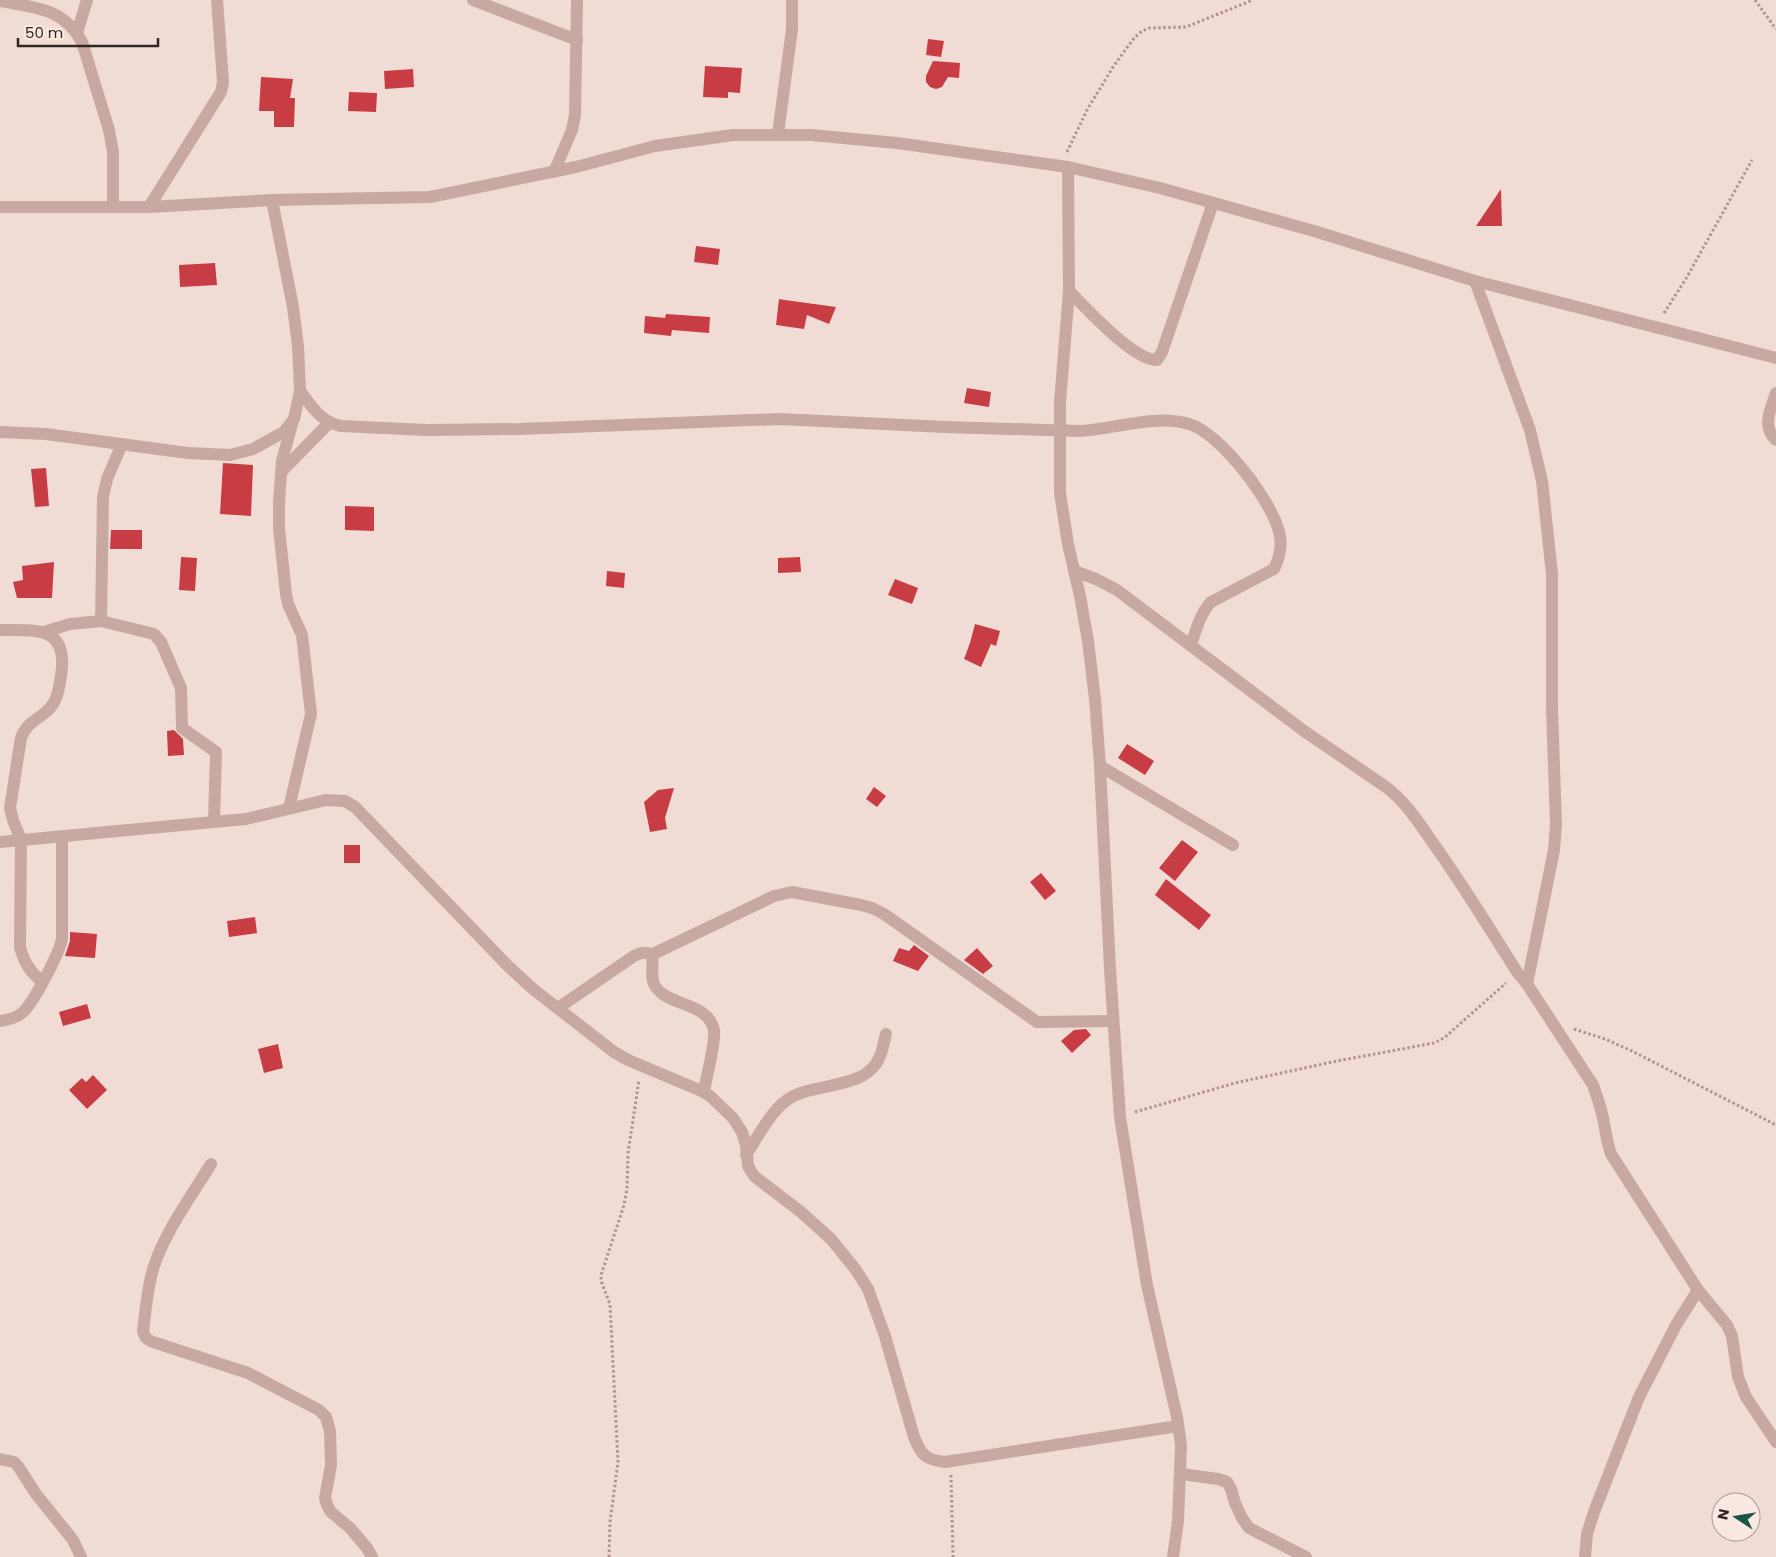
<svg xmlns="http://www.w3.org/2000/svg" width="1776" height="1557" font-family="Poppins,sans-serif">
<rect width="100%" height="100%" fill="#f1dcd5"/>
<g fill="#c83c43">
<polygon points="928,39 944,41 941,57 926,55"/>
<polygon points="933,61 960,63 959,78 948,77 942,87 936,89 930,87 926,82 926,76"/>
<polygon points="705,66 742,68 740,93 728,92 728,98 703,97"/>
<polygon points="413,69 414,87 385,89 384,71"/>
<polygon points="261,77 293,79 290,98 295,98 294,127 274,127 274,111 259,111"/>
<polygon points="349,92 377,93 376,112 348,111"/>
<polygon points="1501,189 1502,226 1476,226"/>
<polygon points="696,246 720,249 718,265 694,262"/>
<polygon points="215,263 217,285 180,287 179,265"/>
<polygon points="779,299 785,300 836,307 829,324 807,315 804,329 776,325"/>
<polygon points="666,314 710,317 709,333 672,330 671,336 644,333 645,316 665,318"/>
<polygon points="967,388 991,392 989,407 964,403"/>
<polygon points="223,463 253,465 251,516 220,514"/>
<polygon points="46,468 49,506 35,507 31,469"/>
<polygon points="345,506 374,507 374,531 345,530"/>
<polygon points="111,530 142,530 142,549 110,549"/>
<polygon points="181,557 197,558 195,591 179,590"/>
<polygon points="800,557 801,572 778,573 778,558"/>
<polygon points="54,562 52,598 17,598 13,582 23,580 22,566"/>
<polygon points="607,571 625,573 624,588 606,586"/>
<polygon points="895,579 918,588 912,604 888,595"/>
<polygon points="975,624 1000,631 996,646 991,644 981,667 964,659 970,643"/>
<polygon points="174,730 183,739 184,755 168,756 167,731"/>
<polygon points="1127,744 1154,761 1145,775 1118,758"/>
<polygon points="874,787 886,796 877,807 866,799"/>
<polygon points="674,788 665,818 667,829 650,832 644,802 658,790"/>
<polygon points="1182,840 1198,852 1175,881 1159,868"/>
<rect x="344" y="845" width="16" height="18"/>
<polygon points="1041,873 1056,891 1045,900 1030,882"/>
<polygon points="1166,879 1211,915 1199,930 1155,895"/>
<polygon points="255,917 257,933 229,937 227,921"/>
<polygon points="70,932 97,934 95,958 65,956 70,941"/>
<polygon points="914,945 929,956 918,971 893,961 899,948 909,951"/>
<polygon points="977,948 993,966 983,974 964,960"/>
<polygon points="87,1004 91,1018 63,1026 59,1012"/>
<polygon points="1086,1029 1091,1035 1072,1053 1061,1041 1074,1030"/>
<polygon points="278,1044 283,1068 264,1073 258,1049"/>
<polygon points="93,1075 107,1090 87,1109 69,1090 82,1078 86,1082"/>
</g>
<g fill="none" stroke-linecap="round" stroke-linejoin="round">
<g stroke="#b4928c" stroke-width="3" stroke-dasharray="2.5 2.5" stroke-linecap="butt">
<polyline points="1755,0 1776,29"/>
<polyline points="1067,152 1087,110 1113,67 1134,38 1142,31 1150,28 1186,27 1253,0"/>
<polyline points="1664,313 1687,277 1752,160"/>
<polyline points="1574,1029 1605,1039 1630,1050 1776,1125"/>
<polyline points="1135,1112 1235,1083 1337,1061 1434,1043 1444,1038 1506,983"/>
<polyline points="951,1475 953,1557"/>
<polyline points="609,1557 610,1522 618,1462 610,1304 601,1281 601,1275 624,1205 627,1189 628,1153 639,1080"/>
</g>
<g stroke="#c8a8a2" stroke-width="12">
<polyline points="473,0 577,40"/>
<path d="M0,1C35,8 63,7 82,42L109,130L113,152V207"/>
<polyline points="77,33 87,0"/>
<polyline points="778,134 792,29 792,0"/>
<polyline points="1068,167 1069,291 1060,402 1060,493 1068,544 1080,596 1088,641 1095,699 1100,766 1110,969 1120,1117 1147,1285 1177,1417 1181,1445 1178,1521 1173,1557"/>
<polyline points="554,172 572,130 575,115 577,0"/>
<polyline points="0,207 149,207 272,200 430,197 576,167 655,146 733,135 811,135 897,143 1068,167 1160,188 1314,231 1475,281 1776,358"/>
<polyline points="149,207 221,92 223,82 217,0"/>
<polyline points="1475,281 1530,430 1542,481 1552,574 1552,709 1556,824 1554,850 1527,984"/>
<path d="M1069,291C1087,309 1133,360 1157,360L1162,352L1213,203"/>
<path d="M300,391C312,407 321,422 341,426L426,430L520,429L780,419L945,427L1080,431C1116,429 1154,414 1189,424C1221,433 1275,505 1280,536C1282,548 1279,559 1274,569L1211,602C1200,614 1196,630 1191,645"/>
<path d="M1776,393C1771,408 1761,427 1776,440"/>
<polyline points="0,432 46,434 188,453 230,455 253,449 284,432 294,419 300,391 298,346 293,307 272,200"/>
<polyline points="282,471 329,423"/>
<path d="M1074,571L1096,579L1117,590L1304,731L1386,787C1406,802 1419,823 1433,843C1463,885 1490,929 1517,972L1527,984L1593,1085C1597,1097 1602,1110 1604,1123C1606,1134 1607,1143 1611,1154L1698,1290L1727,1325L1732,1336L1738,1377L1746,1397L1776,1442"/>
<polyline points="101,621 103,497 107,479 122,444"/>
<path d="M0,630C37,630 69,626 61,676C59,687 58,699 50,708C39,720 27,721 21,738L10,808L13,820L21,840L20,947C24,963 30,971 42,982"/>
<polyline points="44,632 70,624 101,621 154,634 161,642 181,688 182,728 216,752 214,822"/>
<polyline points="1100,766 1233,845"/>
<polyline points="289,808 311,714 302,635 288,604 286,594 279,528 279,502 282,461 292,424"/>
<path d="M0,842L246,819L326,800L345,801L355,807L508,966L533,989L614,1052L628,1060L704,1092L710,1096L733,1118L742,1132L746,1145L748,1166L754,1176L801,1212L831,1239L856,1270L868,1289L885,1336L914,1437C921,1455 926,1460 945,1462L1178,1426"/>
<polyline points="651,955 774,896 792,892 861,905 872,908 884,914 1037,1022 1113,1021"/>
<path d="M558,1008L634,956L641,953H648L652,957C654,966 650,975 654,984C665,1007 708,1001 714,1030C716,1043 706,1077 704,1092"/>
<path d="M0,1021C8,1020 16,1018 22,1013C33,1004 59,954 62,939V837"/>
<path d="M746,1155C757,1138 771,1111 787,1100C814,1081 867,1091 880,1056C883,1049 884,1041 886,1034"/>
<path d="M211,1164C192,1195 165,1232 154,1266C147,1287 146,1309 143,1331C145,1338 146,1339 153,1342L248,1373L319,1410L326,1417L330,1431L331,1465L325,1498L327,1505L331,1512L350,1528L367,1548L372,1557"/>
<polyline points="0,1459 14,1462 18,1466 36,1494 73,1540 81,1557"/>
<polyline points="1181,1474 1218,1479 1227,1482 1231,1489 1235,1503 1242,1518 1249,1528 1306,1557"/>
<polyline points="1585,1557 1587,1534 1594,1512 1639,1397 1676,1325 1698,1290"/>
</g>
</g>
<g transform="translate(1736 1517) rotate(282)"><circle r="24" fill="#f9e7e1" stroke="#aa9995"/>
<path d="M0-4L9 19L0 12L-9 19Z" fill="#1a5447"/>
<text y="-8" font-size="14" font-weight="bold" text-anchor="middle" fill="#332524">N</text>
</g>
<path d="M18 38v8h140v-8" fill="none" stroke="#332524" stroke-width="2.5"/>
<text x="25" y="38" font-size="15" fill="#332524" stroke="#f9e7e1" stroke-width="4" paint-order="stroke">50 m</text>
</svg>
